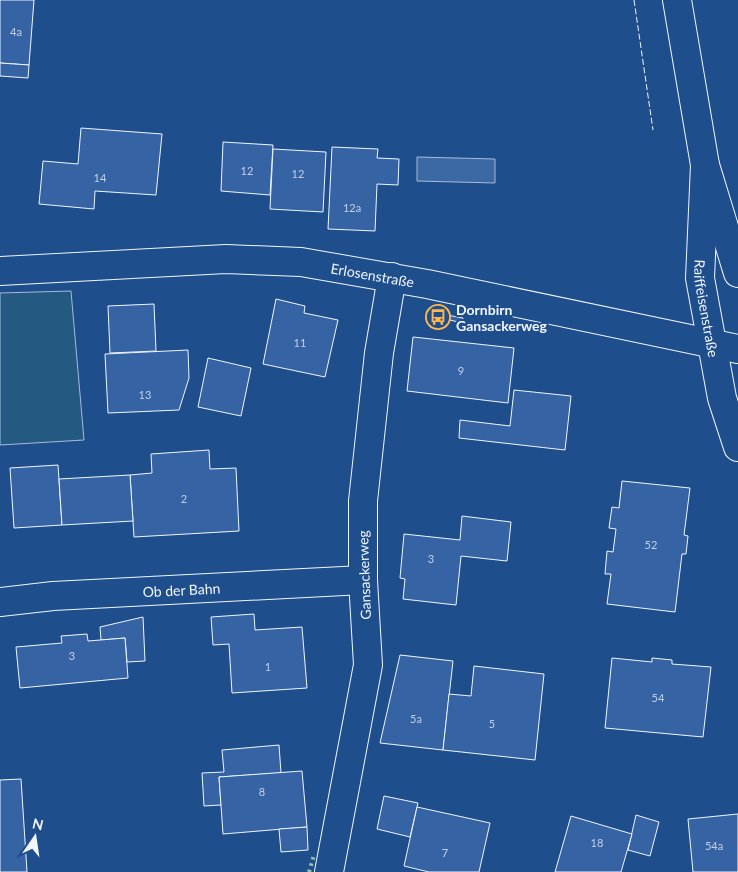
<svg xmlns="http://www.w3.org/2000/svg" width="738" height="872" font-family="Lato,sans-serif">
<rect width="100%" height="100%" fill="#1f4e8c"/>
<polygon fill="#245a82" stroke="#a8bbd7" points="71,291 84,440 0,445 0,293"/>
<polygon fill="#3b69a3" stroke="#a8bbd7" points="417,157 495,159 495,183 417,181"/>
<g fill="#3563a3" stroke="#f2f6ff">
<polygon points="0,0 34,0 29,65 0,63"/>
<polygon points="0,63 29,65 28,78 0,76"/>
<polygon points="81,128 162,134 156,195 95,191 94,209 39,204 43,161 78,164"/>
<polygon points="223,142 273,145 270,195 221,191"/>
<polygon points="332,147 378,149 377,158 399,159 398,185 377,184 375,231 328,229"/>
<polygon points="273,149 326,152 323,212 270,209"/>
<polygon points="276,299 305,306 304,313 338,320 325,377 263,364"/>
<polygon points="154,304 156,351 110,353 108,306"/>
<polygon points="447,315 463,318 462,323 446,319"/>
<polygon points="413,337 514,348 508,403 407,391"/>
<polygon points="188,350 189,378 179,410 108,413 105,354"/>
<polygon points="208,358 251,368 241,416 198,407"/>
<polygon points="514,390 571,396 565,450 459,438 460,420 510,426"/>
<polygon points="209,450 210,469 236,468 239,531 134,537 130,475 152,473 151,454"/>
<polygon points="58,465 62,525 14,528 10,468"/>
<polygon points="130,475 133,521 62,525 59,479"/>
<polygon points="622,481 690,488 684,535 688,536 686,554 682,554 675,612 607,604 611,574 605,574 607,551 613,552 616,529 609,528 612,507 619,508"/>
<polygon points="462,516 511,522 507,561 461,556 456,605 403,599 405,579 400,578 404,534 460,540"/>
<polygon points="254,614 255,630 302,627 307,688 232,693 229,644 213,645 211,617"/>
<polygon points="143,617 145,661 127,662 125,638 101,640 100,627"/>
<polygon points="87,634 88,641 125,638 128,678 20,688 16,647 62,643 61,636"/>
<polygon points="400,655 453,661 443,750 380,743"/>
<polygon points="612,658 652,662 652,658 672,660 672,664 711,667 703,737 605,728"/>
<polygon points="474,666 544,674 535,760 443,750 449,694 471,696"/>
<polygon points="279,745 281,773 219,777 221,805 204,806 202,773 224,772 222,750"/>
<polygon points="302,771 307,827 223,834 219,777"/>
<polygon points="21,779 27,872 0,872 0,780"/>
<polygon points="384,796 418,803 410,837 377,829"/>
<polygon points="417,807 490,823 479,872 429,872 404,866"/>
<polygon points="738,814 738,872 693,872 688,819"/>
<polygon points="636,815 659,822 650,856 628,850"/>
<polygon points="571,816 632,834 621,872 555,872"/>
<polygon points="307,827 308,850 281,852 279,829"/>
</g>
<g fill="none" stroke-linecap="round" stroke-linejoin="round">
<defs>
<g id="minor">
<polyline points="677,0 705,165 738,273"/>
<path id="s1" d="M705,165L700,278L722,398L738,447"/>
<path id="s2" d="M0,271L226,259L301,262L427,284L738,349"/>
<path id="s3" d="M0,602L53,596L363,580"/>
<polyline points="329,872 368,665 363,580 363,501 379,353 392,277"/>
</g>
</defs>
<use href="#minor" stroke="#f2f6ff" stroke-width="30"/>
<use href="#minor" stroke="#1f4e8c" stroke-width="28"/>
<polyline stroke="#97c8a6" stroke-width="4" stroke-dasharray="2.5 4" stroke-linecap="butt" points="309,872 314,855"/>
<polyline stroke="#f2f6ff" stroke-width="1" stroke-dasharray="6 2.5" stroke-linecap="butt" points="634,0 653,130"/>
</g>
<defs>
<symbol id="bus-ring" viewBox="-11 -11 22 22"><circle r="9.5" fill="#1f4e8c" stroke="#ffb74d" stroke-width="1.5"/><path d="M-5-6H5V4H4V6H2V4H-2V6H-4V4H-5ZM-3.5-4V0h7V-4ZM-3.5 1.2v1.5H-2V1.2ZM2 1.2v1.5H3.5V1.2Z" fill="#ffb74d"/></symbol>
</defs>
<g fill-rule="evenodd">
<use href="#bus-ring" x="424" y="303" width="28" height="28"/>
</g>
<g text-anchor="middle" dominant-baseline="central" stroke-width="4" stroke-linejoin="round" paint-order="stroke">
<g font-size="11" fill="#c3d1e8">
<text x="16" y="31">4a</text>
<text x="247" y="170">12</text>
<text x="298" y="173">12</text>
<text x="100" y="177">14</text>
<text x="352" y="207">12a</text>
<text x="300" y="342">11</text>
<text x="461" y="370">9</text>
<text x="145" y="394">13</text>
<text x="184" y="498">2</text>
<text x="651" y="544">52</text>
<text x="431" y="558">3</text>
<text x="72" y="655">3</text>
<text x="268" y="666">1</text>
<text x="658" y="697">54</text>
<text x="416" y="718">5a</text>
<text x="492" y="723">5</text>
<text x="262" y="791">8</text>
<text x="597" y="842">18</text>
<text x="714" y="845">54a</text>
<text x="445" y="852">7</text>
</g>
<g font-size="14" fill="#f2f6ff" stroke="#1f4e8c">
<text stroke="none"><textPath href="#s2" startOffset="374">Erlosenstraße</textPath></text>
<text stroke="none"><textPath href="#s1" startOffset="144">Raiffeisenstraße</textPath></text>
<text transform="translate(364 575) rotate(-92)">Gansackerweg</text>
<text stroke="none"><textPath href="#s3" startOffset="182">Ob der Bahn</textPath></text>
</g>
<g font-size="14" font-weight="bold" fill="#f2f6ff" stroke="#1f4e8c" text-anchor="start">
<text x="456" y="309">Dornbirn<tspan x="456" dy="16">Gansackerweg</tspan></text>
</g>
</g>
<g transform="translate(35 837) rotate(13)" stroke="#1f4e8c" stroke-width="4" paint-order="stroke">
<path d="M0-4L9 19L0 12L-9 19Z" fill="#f2f6ff"/>
<text y="-8" font-size="14" font-weight="bold" text-anchor="middle" fill="#f2f6ff">N</text>
</g>
</svg>
